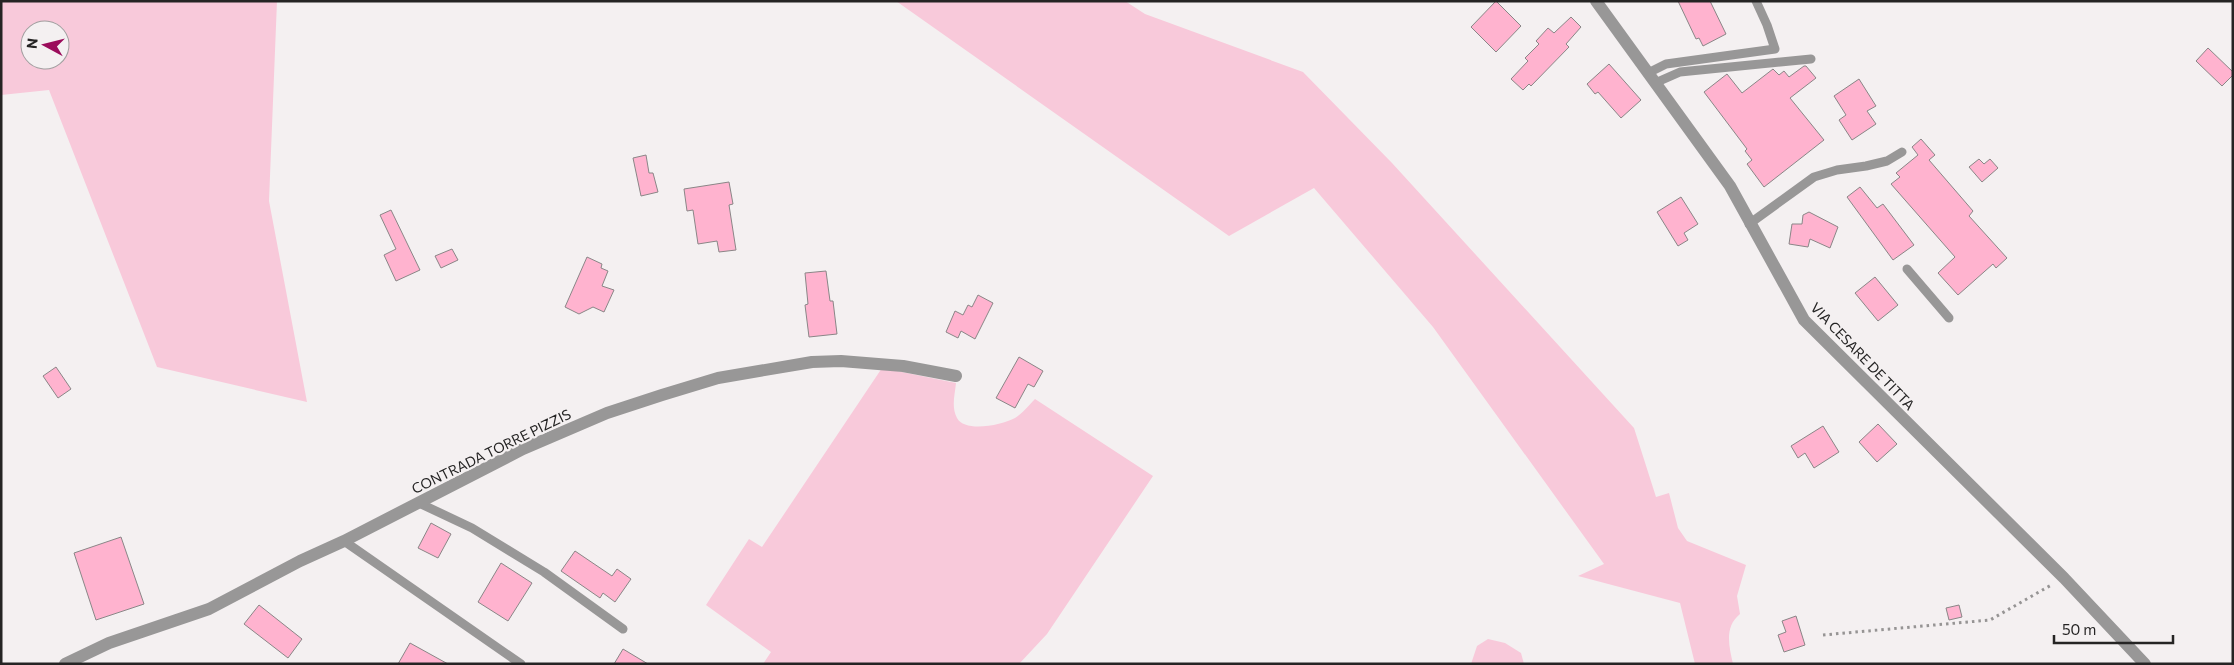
<svg xmlns="http://www.w3.org/2000/svg" width="2234" height="665" font-family="Commissioner,sans-serif">
<rect width="100%" height="100%" fill="#f4f0f1"/>
<g fill="#f8c9da" fill-rule="evenodd">
<path d="M1,1H277L269,201L307,402L157,367L49,90L1,95ZM30,30H60V60H30Z"/>
<path d="M896,1H1125L1145,14L1303,72L1392,163L1634,428L1656,497L1669,493L1678,528L1687,541L1746,565L1737,596L1740,614C1724,627 1729,646 1733,664H1695L1680,603L1578,576L1604,564L1433,327L1314,188L1229,236Z"/>
<path d="M882,368L956,383C955,394 951,407 957,418C965,433 1002,425 1015,418C1022,414 1029,405 1035,399L1153,476L1047,634L1019,664H763L771,652L706,605L749,539L762,547Z"/>
<polygon points="1488,639 1505,643 1521,653 1524,664 1471,664 1477,646"/>
</g>
<g fill="#ffb3cf" stroke="#8a8687">
<polygon points="1496,1 1521,26 1496,52 1471,27"/>
<polygon points="1678,1 1710,1 1726,34 1703,46 1699,38 1696,39"/>
<polygon points="1571,17 1581,27 1566,44 1569,47 1531,86 1529,84 1523,90 1511,79 1528,61 1525,58 1539,44 1536,41 1548,28 1554,33"/>
<polygon points="2208,48 2233,72 2233,75 2222,86 2196,61"/>
<polygon points="1609,64 1641,100 1621,118 1598,92 1595,94 1587,84"/>
<polygon points="1804,66 1806,66 1816,78 1790,98 1824,140 1764,187 1747,164 1752,160 1745,151 1747,149 1704,92 1727,74 1742,93 1773,69 1779,75 1784,71 1789,77"/>
<polygon points="1859,79 1876,106 1867,111 1876,124 1852,140 1839,120 1846,115 1834,96"/>
<polygon points="1921,139 1935,155 1929,160 1973,211 1969,216 2007,258 1996,268 1993,264 1958,295 1938,273 1955,257 1891,184 1900,177 1896,173 1918,155 1912,147"/>
<polygon points="646,155 649,173 653,173 658,192 641,196 633,158"/>
<polygon points="1979,159 1984,164 1990,159 1998,168 1982,182 1969,167"/>
<polygon points="729,182 733,204 729,205 736,250 719,252 717,241 698,244 693,210 687,211 684,189"/>
<polygon points="1860,187 1877,208 1883,204 1914,245 1893,260 1847,197"/>
<polygon points="1681,197 1698,224 1684,233 1688,240 1678,246 1657,212"/>
<polygon points="391,210 420,270 396,281 384,255 396,249 380,215"/>
<polygon points="1809,212 1838,227 1830,248 1810,239 1808,247 1789,244 1792,224 1802,224 1803,215"/>
<polygon points="452,249 458,260 441,268 435,256"/>
<polygon points="587,257 602,264 601,268 608,271 602,286 614,290 604,312 593,307 579,314 565,307"/>
<polygon points="826,271 830,301 833,301 837,334 809,337 805,305 808,304 805,273"/>
<polygon points="1875,277 1898,305 1878,321 1855,293"/>
<polygon points="978,295 993,303 975,339 961,331 958,338 946,332 955,311 963,315 968,305 972,307"/>
<polygon points="1019,357 1043,371 1034,387 1028,384 1015,408 996,398"/>
<polygon points="56,367 71,389 58,398 43,376"/>
<polygon points="1878,424 1897,444 1877,462 1859,442"/>
<polygon points="1823,426 1839,452 1814,468 1805,453 1798,458 1791,446"/>
<polygon points="431,523 451,534 438,558 418,548"/>
<polygon points="121,537 144,604 96,620 74,553"/>
<polygon points="575,551 612,576 617,569 631,579 615,602 603,593 600,598 561,571"/>
<polygon points="501,563 532,583 508,621 478,602"/>
<polygon points="259,605 302,639 288,658 244,624"/>
<polygon points="1959,605 1962,617 1949,620 1946,608"/>
<polygon points="1796,616 1805,645 1784,652 1778,635 1786,632 1782,621"/>
<polygon points="410,643 448,664 398,664"/>
<polygon points="623,649 648,664 614,664"/>
</g>
<g fill="none" stroke-linecap="round" stroke-linejoin="round">
<polyline stroke="#969494" stroke-width="3" stroke-dasharray="2.5 4" stroke-linecap="butt" points="1823,635 1990,620 2053,584"/>
<g stroke="#989797" stroke-width="9">
<polyline points="1648,73 1666,64 1775,49 1767,25 1756,1"/>
<polyline points="1655,83 1680,72 1811,59"/>
<polyline points="1749,224 1814,177 1837,170 1866,166 1887,161 1902,152"/>
<polyline points="1907,269 1949,318"/>
<polyline points="419,503 472,528 544,572 623,629"/>
<polyline points="344,541 521,664"/>
</g>
<polyline stroke="#989797" stroke-width="12" points="65,664 109,643 209,609 300,561 344,541 523,449 607,413 662,395 718,378 812,362 841,361 903,366 956,376"/>
<polyline stroke="#989797" stroke-width="12" points="1596,1 1730,186 1804,320 2064,578 2145,664"/>
</g>
<g text-anchor="middle" dominant-baseline="central" stroke-width="4.5" stroke-linejoin="round" paint-order="stroke">
<g font-size="14" fill="#252424" stroke="#f4f0f1">
<text transform="translate(1863 356) rotate(46)">VIA CESARE DE TITTA</text>
<text transform="translate(491 451) rotate(-26)">CONTRADA TORRE PIZZIS</text>
</g>
</g>
<rect width="2234" height="665" fill="none" stroke="#252424" stroke-width="5"/>
<g transform="translate(45 45) rotate(277)"><circle r="24" fill="#f4f0f1" stroke="#a19e9f"/>
<path d="M0-4L9 19L0 12L-9 19Z" fill="#9b0c5b"/>
<text y="-8" font-size="14" font-weight="bold" text-anchor="middle" fill="#252424">N</text>
</g>
<path d="M2054 635v8h119v-8" fill="none" stroke="#252424" stroke-width="2.5"/>
<text x="2062" y="635" font-size="15" fill="#252424" stroke="#f4f0f1" stroke-width="4" paint-order="stroke">50 m</text>
</svg>
